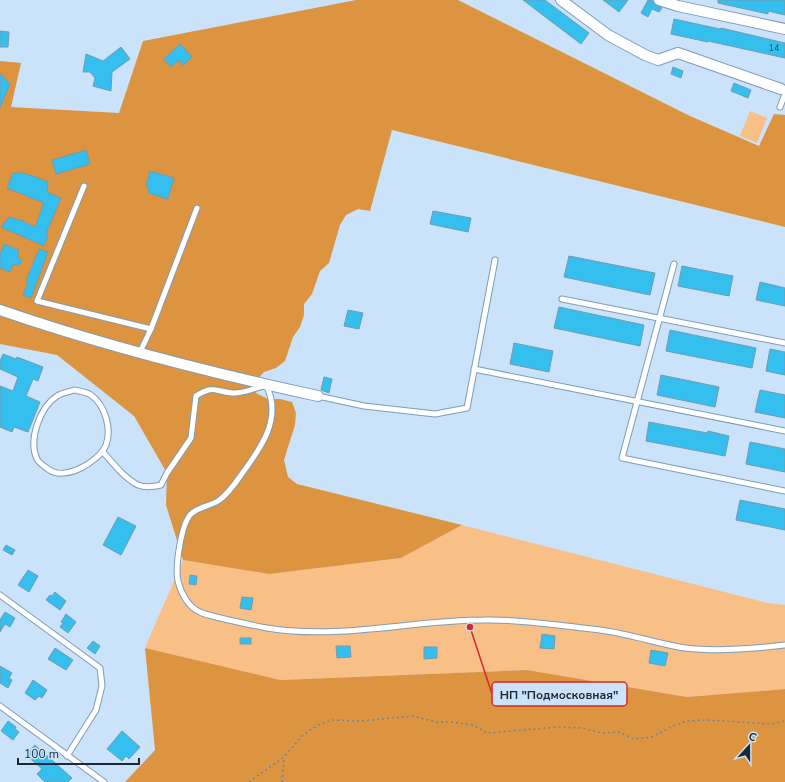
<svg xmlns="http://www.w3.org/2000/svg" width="785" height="782" font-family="'Nunito Sans',sans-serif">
<rect width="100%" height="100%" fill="#cae3fa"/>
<g fill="#f8c086">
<polygon points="750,111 767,118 757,143 740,136"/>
<polygon points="462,525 768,603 785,605 785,689 687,697 527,670 279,680 145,648 183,560 269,574 401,558"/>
</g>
<g fill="#dd9440">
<polygon points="356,0 458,0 690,116 759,146 774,114 785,115 785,227 392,130 370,211 358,209 346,215 340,225 329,263 320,271 312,294 304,304 304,315 300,327 293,337 285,361 276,368 264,372 256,381 256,393 268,399 280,399 292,402 296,413 295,425 284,460 288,477 297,484 462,525 401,558 269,574 183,560 166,505 167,473 134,416 57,355 0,344 0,61 21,63 11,107 119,113 143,41"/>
<polygon points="145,648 280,680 527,670 687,697 785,689 785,782 125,782 155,750"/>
</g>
<g fill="#34bfef" stroke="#739bad">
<polygon points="523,0 545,0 589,33 581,44"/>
<polygon points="603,0 628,0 619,12"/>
<polygon points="648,0 653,1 655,5 662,8 659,12 652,9 648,17 641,13"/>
<polygon points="718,0 785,0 785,15 768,11 768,14 718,3"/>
<polygon points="674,19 720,29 721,28 785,43 785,58 708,41 708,42 671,34"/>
<polygon points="0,31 9,32 8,47 0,47"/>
<polygon points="180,44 192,57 183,65 179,60 171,67 164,59"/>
<polygon points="121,47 130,59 112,72 111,91 93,86 95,78 90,72 83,72 86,54 103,61"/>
<polygon points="673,67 683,71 681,78 671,74"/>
<polygon points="0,73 10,84 0,108"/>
<polygon points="734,83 751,90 748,98 731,91"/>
<polygon points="86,150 90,164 56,174 52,160"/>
<polygon points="150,171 174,178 168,199 148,193 149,187 146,186"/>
<polygon points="13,173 22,173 33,176 48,182 47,192 61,198 46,234 48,236 44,246 1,227 9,217 23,221 35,227 44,203 7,188"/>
<polygon points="433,211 471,218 468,232 430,224"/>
<polygon points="4,244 19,250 17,257 22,259 19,266 13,264 10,272 0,268 0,254"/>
<polygon points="39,249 48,252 31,298 23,295 28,282 26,281"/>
<polygon points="569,256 655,273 650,295 564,277"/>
<polygon points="682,266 733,276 729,296 678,286"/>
<polygon points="760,282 785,288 785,306 756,300"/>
<polygon points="559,307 644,325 640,346 554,328"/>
<polygon points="348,310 363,313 359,329 344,326"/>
<polygon points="670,330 756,348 752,368 666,351"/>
<polygon points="514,343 553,351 549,372 510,364"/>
<polygon points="770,349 785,352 785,375 766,371"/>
<polygon points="3,354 16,359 17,357 43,367 38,381 33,379 26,396 40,402 28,432 14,427 12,432 0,427 0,386 13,391 18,377 0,369 0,361"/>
<polygon points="661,375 719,387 715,407 657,395"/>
<polygon points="324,377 332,379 329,393 321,390"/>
<polygon points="760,390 785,395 785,418 755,412"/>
<polygon points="649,422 707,433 708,431 729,436 725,456 646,441"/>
<polygon points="750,442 785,449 785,472 746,464"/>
<polygon points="740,500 785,509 785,530 736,520"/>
<polygon points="118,517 136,526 121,555 103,545"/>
<polygon points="6,545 15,550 12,555 3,550"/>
<polygon points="28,570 38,576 29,592 18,585"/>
<polygon points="190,575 197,576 196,585 189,584"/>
<polygon points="55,592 66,601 60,610 46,600 50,595 52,596"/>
<polygon points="242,597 253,598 251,610 240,608"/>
<polygon points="5,612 15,618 10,627 5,624 0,632 0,620"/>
<polygon points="66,614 76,622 68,633 60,627 63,623 61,622"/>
<polygon points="542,634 555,636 554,649 540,648"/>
<rect x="240" y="638" width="11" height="6"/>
<polygon points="93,641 100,646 95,654 87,648"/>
<polygon points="336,646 350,646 351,657 337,658"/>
<polygon points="424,647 437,647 437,658 424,659"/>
<polygon points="55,648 73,660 66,670 48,659"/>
<polygon points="651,650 668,653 665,666 649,663"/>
<polygon points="0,666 12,673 9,678 12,680 8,688 0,683"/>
<polygon points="33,680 47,690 42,698 39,696 35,700 25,693"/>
<polygon points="8,721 16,727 15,729 19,732 13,740 1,731"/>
<polygon points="122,731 140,747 129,759 126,756 122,761 107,749"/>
<polygon points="35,745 72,778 68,782 45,782 37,774 42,769 26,755"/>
</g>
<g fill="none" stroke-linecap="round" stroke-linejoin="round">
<defs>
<g id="service">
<polyline points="780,107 785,94"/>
<polyline points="84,186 37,301 151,329"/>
<polyline points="674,264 622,458 785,491"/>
<polyline points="562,299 785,343"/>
<polyline points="139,354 151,329 197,208"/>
<polyline points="474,369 785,431"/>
<path d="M74,390C80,391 86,392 91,395C105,405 112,429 106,445C99,462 64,482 48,469C44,466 39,463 37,459C28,440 40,407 57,396C62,393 68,392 74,390Z"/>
<polyline points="318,396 364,406 435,414 467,408 495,260"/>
<path d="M103,452C113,463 124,478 138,485C146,488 153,487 161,485L167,473L191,438L196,396C214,385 213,391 232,393C243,394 255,388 266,385C283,418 261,448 241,475C235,484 228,494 218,501C210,506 198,507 191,514C181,524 175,567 178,581C181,593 188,607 200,612C205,615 211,615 216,617C233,621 250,625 267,628C339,640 412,620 484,620C514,619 545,624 575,627C590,629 606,630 622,634C643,638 664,645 685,648C718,652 752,649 785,645"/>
<polyline points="0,595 100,668 102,686 96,710 67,756"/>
<polyline points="0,706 104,782"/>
</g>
<g id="minor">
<polyline points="561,0 608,35 645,55 658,60 678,53 781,89"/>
<polyline points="659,0 678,6 785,29"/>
<path d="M0,310C104,346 211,373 318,396"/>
</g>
</defs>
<use href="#service" stroke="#7f9cb6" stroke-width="7"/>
<use href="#minor" stroke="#7f9cb6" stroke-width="12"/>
<g stroke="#728495" stroke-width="1.5" stroke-dasharray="2 3" stroke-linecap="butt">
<polyline points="249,782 284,757 303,735 318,725 333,720 362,721 413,716 436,722 451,722 473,725 487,733 558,727 582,728 602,733 619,732 634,739 652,737 671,727 686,721 707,720 771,724 785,721"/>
<polyline points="282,782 284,758"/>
</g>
<use href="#service" stroke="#fff" stroke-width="5"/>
<use href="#minor" stroke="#fff" stroke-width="10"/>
</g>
<g text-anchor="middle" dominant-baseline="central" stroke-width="4" stroke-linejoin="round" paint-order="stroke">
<g font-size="9" fill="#234e62">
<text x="774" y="48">14</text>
</g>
</g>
<path fill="none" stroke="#d62828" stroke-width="1.5" d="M470 627L492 694"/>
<circle fill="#d62828" stroke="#cae3fa" stroke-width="1.5" cx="470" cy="627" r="4"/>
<rect fill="#cae3fa" stroke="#d62828" stroke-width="1.5" x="492" y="682" width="135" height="24" rx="4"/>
<g font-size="12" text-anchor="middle" font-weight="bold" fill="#1d2833">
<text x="559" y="699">НП "Подмосковная"</text>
</g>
<g transform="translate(749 746) rotate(21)" stroke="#cae3fa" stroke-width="3" paint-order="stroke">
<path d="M0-3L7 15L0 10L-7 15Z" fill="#1d2833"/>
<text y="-6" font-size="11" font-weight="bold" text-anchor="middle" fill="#1d2833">С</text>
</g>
<path d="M18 758v6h121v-6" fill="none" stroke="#1d2833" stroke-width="2"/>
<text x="24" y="758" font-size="12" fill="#1d2833" stroke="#cae3fa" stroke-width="3" paint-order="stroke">100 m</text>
</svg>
